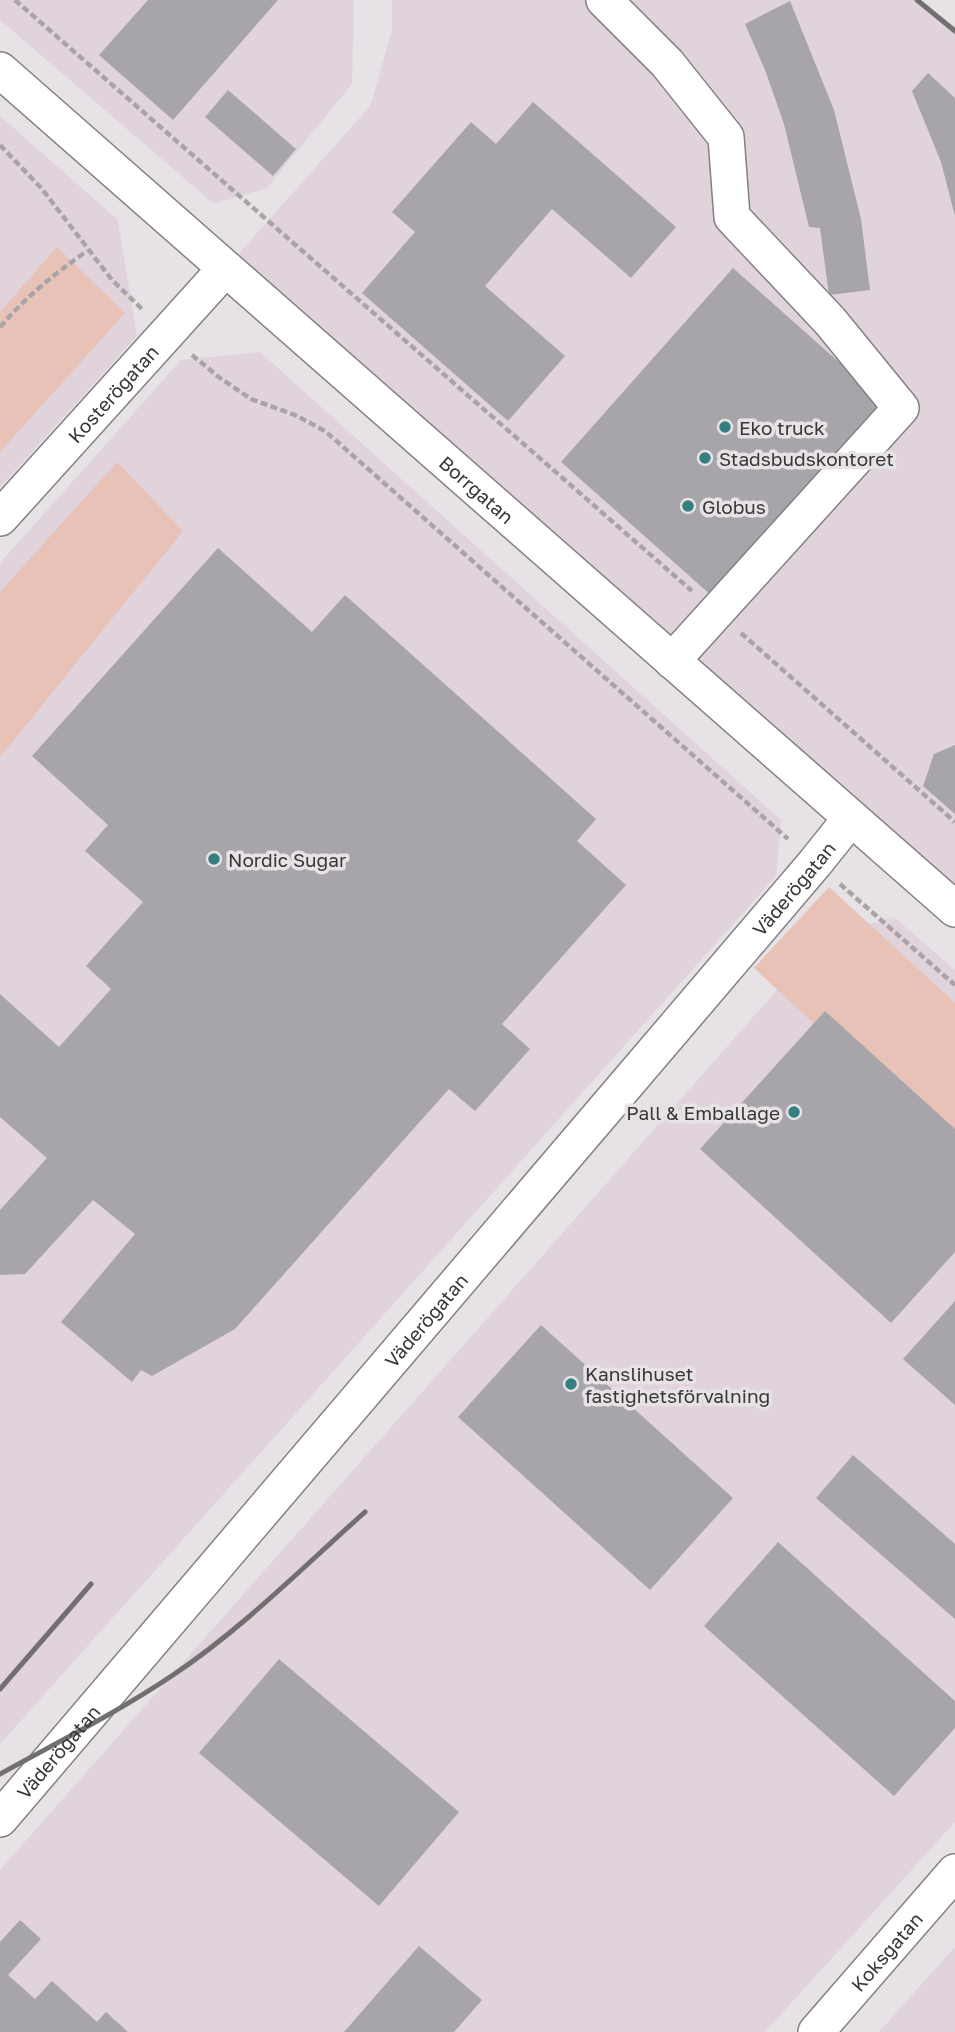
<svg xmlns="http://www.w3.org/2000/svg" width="955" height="2032" font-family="'Golos Text',sans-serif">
<rect width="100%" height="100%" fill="#e7e2e5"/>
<g fill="#e0d3db">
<polygon points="0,0 354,0 352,84 267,188 214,204 0,20"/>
<polygon points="392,0 917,0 955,31 955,910 225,269 371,105 392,29"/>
<polygon points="0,116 118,220 137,336 0,487"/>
<polygon points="260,352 781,820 776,876 0,1744 0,563 181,360"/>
<polygon points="894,917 955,970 955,1822 765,2032 0,2032 0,1870 823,938"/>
<polygon points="955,1947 955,2032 879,2032"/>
</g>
<g fill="#e8c2b7">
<polygon points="57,247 125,313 0,452 0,312"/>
<polygon points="117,462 183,531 0,757 0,592"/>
<polygon points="829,887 955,1003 955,1155 754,968"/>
</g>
<g fill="#a8a5aa">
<polygon points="148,0 278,0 173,120 99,55"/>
<polygon points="790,1 834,110 861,219 870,290 829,295 820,228 809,227 784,124 765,70 745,24"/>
<polygon points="928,73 955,98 955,216 941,162 912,91"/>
<polygon points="228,90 296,149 273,176 205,117"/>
<polygon points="533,102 676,227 631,278 552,209 485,286 565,356 508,421 362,293 415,232 392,212 471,122 496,144"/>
<polygon points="733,268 884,402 712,596 561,462"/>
<polygon points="218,548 312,632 345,595 596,819 577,841 626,885 502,1024 530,1049 475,1111 449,1089 235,1329 152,1376 141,1370 132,1382 61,1322 135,1234 93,1200 25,1274 0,1275 0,1210 47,1158 0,1117 0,994 59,1047 111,989 86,966 143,902 85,851 108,825 32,756"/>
<polygon points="955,745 955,814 923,786 934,754"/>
<polygon points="825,1011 955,1129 955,1252 891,1323 700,1149"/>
<polygon points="955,1301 955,1405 903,1359"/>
<polygon points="541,1325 733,1498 650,1590 458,1417"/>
<polygon points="853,1455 955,1544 955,1619 816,1498"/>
<polygon points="778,1542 955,1701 955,1728 894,1796 704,1626"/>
<polygon points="279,1659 459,1812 379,1906 199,1753"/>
<polygon points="20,1920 41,1939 8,1975 35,1999 52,1981 97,2022 106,2012 128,2032 0,2032 0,1942"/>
<polygon points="419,1946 482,2000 454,2032 344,2032"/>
</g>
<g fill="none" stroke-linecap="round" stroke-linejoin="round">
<defs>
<g id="minor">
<polyline points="604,0 667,63 726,137 732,217 830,321 901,408 672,661"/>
<path id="s1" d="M0,70L955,909"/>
<path id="s2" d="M0,518L225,269"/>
<path id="s3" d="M0,1819L815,863L851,818"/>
<path id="s4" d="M816,2032L955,1872"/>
</g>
</defs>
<use href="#minor" stroke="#858083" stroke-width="38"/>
<g stroke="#a8a4a6" stroke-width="4.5" stroke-dasharray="7 3.5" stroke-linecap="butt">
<polyline points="15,0 692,591"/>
<polyline points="0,145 42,189 112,280 142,309"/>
<path d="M0,327C27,296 53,275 87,251"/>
<polyline points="192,355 220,378 251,399 295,415 325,431 788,839"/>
<polyline points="741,633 955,822"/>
<polyline points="840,884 955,985"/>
</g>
<use href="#minor" stroke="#fff" stroke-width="35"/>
<g stroke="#726f71" stroke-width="5">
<polyline points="917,0 955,31"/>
<polyline points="0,1689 91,1584"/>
<path d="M0,1774C58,1742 118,1712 173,1675C242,1629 303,1567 365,1512"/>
</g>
</g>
<g fill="#367f81" stroke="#e7e2e5" stroke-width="2.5">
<circle cx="725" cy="427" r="7"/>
<circle cx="705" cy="458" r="7"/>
<circle cx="688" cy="506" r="7"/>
<circle cx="214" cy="859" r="7"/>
<circle cx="794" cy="1112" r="7"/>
<circle cx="571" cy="1384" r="7"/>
</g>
<g text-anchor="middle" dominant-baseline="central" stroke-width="7" stroke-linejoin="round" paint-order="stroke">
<g font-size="19" fill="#383637" stroke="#e7e2e5">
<text stroke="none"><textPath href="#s2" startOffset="168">Kosterögatan</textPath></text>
<text stroke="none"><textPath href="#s1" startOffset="635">Borrgatan</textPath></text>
<text stroke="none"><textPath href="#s3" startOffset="1223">Väderögatan</textPath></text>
<text stroke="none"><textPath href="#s3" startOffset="656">Väderögatan</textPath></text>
<text stroke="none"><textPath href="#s3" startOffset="89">Väderögatan</textPath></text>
<text stroke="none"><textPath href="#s4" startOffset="107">Koksgatan</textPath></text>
</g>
<g font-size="19" fill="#383637" stroke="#e7e2e5" text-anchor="start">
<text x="739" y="427">Eko truck</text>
<text x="719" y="458">Stadsbudskontoret</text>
<text x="702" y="506">Globus</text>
<text x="228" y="859">Nordic Sugar</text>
<text x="780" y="1112" text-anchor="end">Pall &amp; Emballage</text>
<text x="585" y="1373">Kanslihuset<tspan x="585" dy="22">fastighetsförvalning</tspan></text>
</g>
</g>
</svg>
